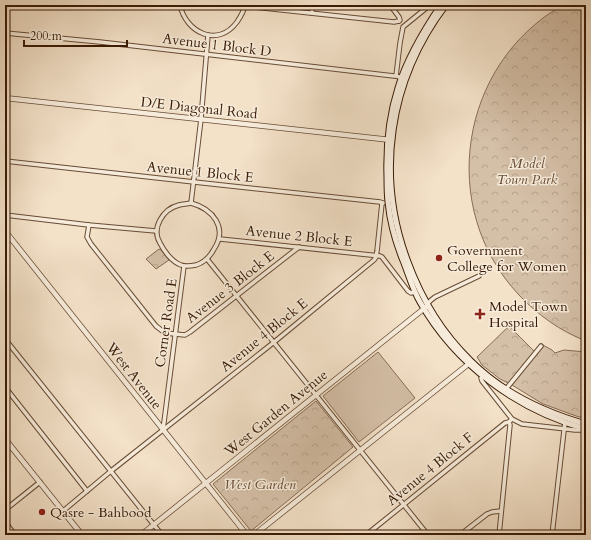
<svg xmlns="http://www.w3.org/2000/svg" width="591" height="540" font-family="Cardo,serif">
<defs>
<pattern id="park-crowns" width="20" height="18" patternUnits="userSpaceOnUse"><rect width="20" height="18" fill="#d4bfa7"/><path d="M2 6a3 3 0 1 1 6 0M12 15a3 3 0 1 1 6 0" fill="none" stroke="#b7a48e"/></pattern>
</defs>
<rect width="100%" height="100%" fill="#f3e1c8"/>
<filter id="stains"><feTurbulence type="fractalNoise" baseFrequency=".005" numOctaves="4"/><feColorMatrix values="0 0 0 0 .2 0 0 0 0 .09 0 0 0 0 .02 0 0 0 .5 -.17"/></filter>
<radialGradient id="worn" r=".72"><stop offset=".6" stop-color="#630" stop-opacity="0"/><stop offset="1" stop-color="#630" stop-opacity=".3"/></radialGradient>
<g fill="url(#park-crowns)" stroke="#876d56">
<path d="M563,5H586V341C560,331 538,315 519,295C437,208 459,64 563,5Z"/>
<polygon points="159,249 161,250 169,260 156,269 146,259"/>
<polygon points="509,326 536,353 541,344 552,350 555,353 564,350 586,352 586,416 579,417 543,404 512,385 500,379 482,365 477,357"/>
<polygon points="316,401 353,447 251,531 213,484"/>
</g>
<polygon fill="#d4bfa7" stroke="#876d56" points="378,352 415,398 359,442 323,396"/>
<g fill="none" stroke-linecap="round" stroke-linejoin="round">
<defs>
<g id="minor">
<path d="M180,5C186,33 218,48 237,22C241,16 244,11 245,5"/>
<polyline points="312,5 312,13"/>
<polyline points="390,5 399,17 400,20 399,21"/>
<polyline points="245,6 394,22 399,21"/>
<polyline points="5,33 100,42 394,76 396,76 403,78"/>
<polyline points="396,76 400,43 403,27 430,5"/>
<polyline points="5,161 194,182 380,202 383,203"/>
<path d="M191,203C213,209 228,228 214,249C210,257 205,262 196,265C191,266 186,267 181,265C172,262 164,251 160,243C151,228 163,209 179,205C183,204 187,204 191,203Z"/>
<polyline points="191,203 201,119 208,35"/>
<polyline points="5,215 89,225 156,231"/>
<polyline points="89,225 87,237 91,244 156,326 165,333 185,335 190,332 299,247"/>
<polyline points="220,239 380,256 382,257 408,291 411,293 415,292"/>
<polyline points="207,259 428,535"/>
<polyline points="427,305 430,301 435,297 479,276"/>
<polyline points="5,339 162,535"/>
<polyline points="483,377 481,378 482,381 512,419 522,424 575,430 583,430 585,428"/>
<polyline points="5,387 87,491"/>
<polyline points="506,389 541,346"/>
<polyline points="163,430 184,266"/>
<polyline points="5,510 40,482"/>
<polyline points="63,511 111,471 273,343 374,260 376,257 377,251 382,203"/>
<polyline points="5,522 15,535"/>
<polyline points="366,535 505,423 509,422 512,419"/>
<polyline points="460,535 487,514 492,512 501,511"/>
<polyline points="499,535 510,425 509,422"/>
<polyline points="552,535 565,422"/>
</g>
<g id="tertiary">
<polyline points="5,98 391,140"/>
<polyline points="5,231 247,535"/>
<polyline points="5,439 82,535"/>
<polyline points="141,535 426,307"/>
<polyline points="254,535 471,362"/>
</g>
<g id="secondary">
<path d="M441,5C424,30 407,58 398,88C389,116 386,148 387,177C387,185 387,194 388,202C390,222 396,244 404,263C409,276 413,290 420,302C456,365 517,410 586,429"/>
<path d="M446,5C389,80 375,175 408,262C422,300 442,333 471,361C502,392 544,412 586,424"/>
</g>
</defs>
<use href="#minor" stroke="#684c36" stroke-width="5.5"/>
<use href="#tertiary" stroke="#684c36" stroke-width="6"/>
<use href="#secondary" stroke="#3a1b05" stroke-width="7"/>
<use href="#minor" stroke="#f7ecdb" stroke-width="3.5"/>
<use href="#tertiary" stroke="#f7ecdb" stroke-width="4.5"/>
<use href="#secondary" stroke="#f7ecdb" stroke-width="5"/>
</g>
<g fill="#8f2418" stroke="#f7ecdb" stroke-width="1.5">
<circle cx="439" cy="258" r="4"/>
<path d="M478 308h4v4h4v4h-4v4h-4v-4h-4v-4h4z"/>
<circle cx="42" cy="512" r="4"/>
</g>
<g text-anchor="middle" dominant-baseline="central" stroke-width="3" stroke-linejoin="round" paint-order="stroke">
<g font-size="14" fill="#3a1b05" stroke="#f7ecdb">
<text transform="translate(217 45) rotate(7)">Avenue 1 Block D</text>
<text transform="translate(199 108) rotate(6)">D/E Diagonal Road</text>
<text transform="translate(200 172) rotate(6)">Avenue 1 Block E</text>
<text transform="translate(299 236) rotate(6)">Avenue 2 Block E</text>
<text transform="translate(230 287) rotate(-38)">Avenue 3 Block E</text>
<text transform="translate(166 323) rotate(-82)">Corner Road E</text>
<text transform="translate(264 335) rotate(-39)">Avenue 4 Block E</text>
<text transform="translate(134 376) rotate(52)">West Avenue</text>
<text transform="translate(276 413) rotate(-39)">West Garden Avenue</text>
<text transform="translate(430 469) rotate(-39)">Avenue 4 Block F</text>
</g>
<g font-size="14" font-style="italic" fill="#684c36" stroke="#f7ecdb">
<text x="527" y="163">Model<tspan x="527" dy="16">Town Park</tspan></text>
<text x="260" y="484">West Garden</text>
</g>
<g font-size="14" fill="#3a1b05" stroke="#f7ecdb" text-anchor="start">
<text x="447" y="250">Government<tspan x="447" dy="16">College for Women</tspan></text>
<text x="489" y="306">Model Town<tspan x="489" dy="16">Hospital</tspan></text>
<text x="50" y="512">Qasre - Bahbood</text>
</g>
</g>
<rect width="591" height="540" fill="none" stroke="#f3e1c8" stroke-width="20"/>
<rect x="6" y="6" width="579" height="528" fill="none" stroke="#3a1b05" stroke-width="2"/>
<rect x="10" y="10" width="571" height="520" fill="none" stroke="#3a1b05"/>
<path d="M24 40v6h103v-6" fill="none" stroke="#3a1b05" stroke-width="2"/>
<text x="30" y="40" font-size="12" fill="#3a1b05" stroke="#f7ecdb" stroke-width="3" paint-order="stroke">200 m</text>
<rect width="100%" height="100%" filter="url(#stains)"/>
<rect width="100%" height="100%" fill="url(#worn)"/>
</svg>
